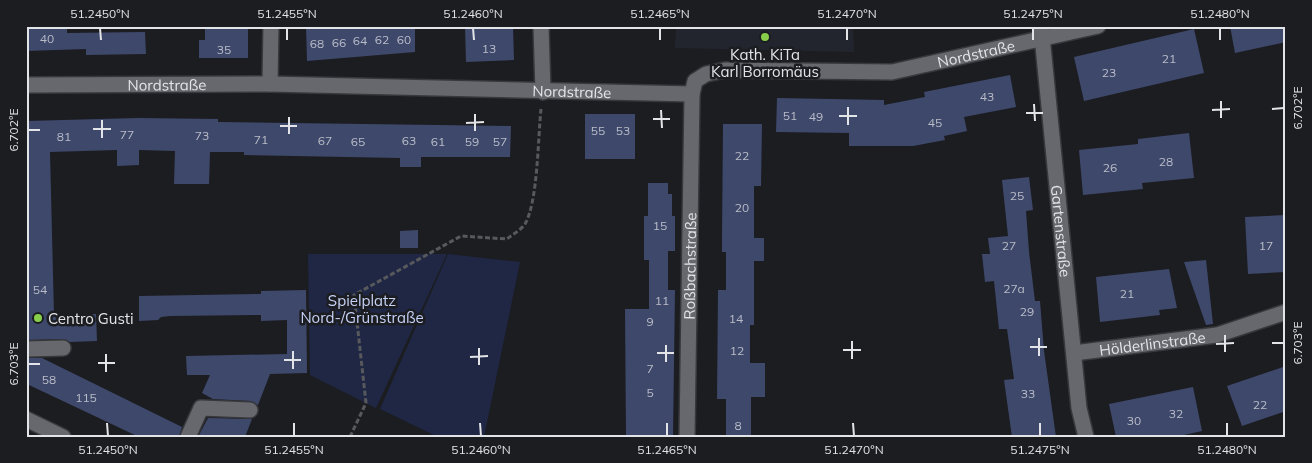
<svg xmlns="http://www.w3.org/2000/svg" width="1312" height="463" font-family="Mulish,sans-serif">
<rect width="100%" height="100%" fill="#1c1d21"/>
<polygon fill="#22252e" points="676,26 853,26 854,52 675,48"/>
<g fill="#1f2744">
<polygon points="308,254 447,254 376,408 310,375"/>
<polygon points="448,254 520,262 484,437 438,437 380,409"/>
</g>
<g fill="#3e486b">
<polygon points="26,26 67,26 67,33 145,32 146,54 86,55 86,49 26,51"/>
<polygon points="205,26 248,26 248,58 199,58 199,40 205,40"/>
<polygon points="306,26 415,26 415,52 307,61"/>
<polygon points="465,26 513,26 514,60 466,62"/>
<polygon points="1230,26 1286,26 1286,42 1235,53"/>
<polygon points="1194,29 1204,73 1084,101 1074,57"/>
<polygon points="1010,75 1016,107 964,117 967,131 944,136 945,140 913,146 849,146 849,133 776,132 777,98 884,100 884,105 925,97 924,92"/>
<rect x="585" y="114" width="50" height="45"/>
<polygon points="138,118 218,119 218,122 511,126 510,157 421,157 421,167 400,167 400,158 244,155 244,152 210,152 209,184 174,184 175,151 139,150 139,165 117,166 117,150 50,152 54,315 96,314 97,341 70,342 63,339 28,340 26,121"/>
<polygon points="723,124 762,124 761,186 754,186 754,238 764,238 764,261 754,261 754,325 750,325 750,363 765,363 765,397 751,397 751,437 726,437 726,399 717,399 718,290 726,290 726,252 722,252 722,238"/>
<polygon points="1189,133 1194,178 1142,183 1143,189 1083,195 1079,150 1138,144 1138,139"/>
<polygon points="1029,177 1033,210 1026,211 1029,252 1035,301 1040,301 1044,351 1056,437 1012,437 1004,380 1014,379 1007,329 999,329 994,281 985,282 982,254 990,254 988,238 1008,236 1002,180"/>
<polygon points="648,183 668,183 668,194 672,194 672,216 675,216 675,251 668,251 668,290 675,290 673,437 626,437 625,309 649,309 649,260 644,260 644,216 648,216"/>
<polygon points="1286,215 1286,272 1248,274 1245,217"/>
<polygon points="418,230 418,248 400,248 400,231"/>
<polygon points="1206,260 1213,324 1206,325 1184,262"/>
<polygon points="1169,269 1177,308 1159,310 1160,315 1100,322 1096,277"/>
<polygon points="306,290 307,373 270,374 258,405 250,401 213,399 202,393 210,375 187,375 186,356 287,354 287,320 261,321 261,315 170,316 161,317 158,320 139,321 139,296 261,294 261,291"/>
<polygon points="28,358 42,358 182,427 179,437 139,437 29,385"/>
<polygon points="1286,366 1286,411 1242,426 1227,386"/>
<polygon points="1193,387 1202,431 1175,437 1116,437 1109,404"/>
<polygon points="208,418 250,419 252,419 245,437 198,437"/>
</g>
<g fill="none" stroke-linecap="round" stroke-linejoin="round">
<defs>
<g id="minor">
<polyline points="541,26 543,92"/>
<path id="s1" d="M1041,26L1079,408L1086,437"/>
<polyline points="270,84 271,26"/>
<path id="s2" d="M26,85L270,84L692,94L695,81L706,74L725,70L892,72L1098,26"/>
<polyline points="26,349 63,348"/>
<path id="s3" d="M1074,353L1217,335L1286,312"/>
<polyline points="26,419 63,437"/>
<polyline points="188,437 201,408 250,410"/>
<path id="s4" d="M687,437L692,94"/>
</g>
</defs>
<use href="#minor" stroke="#37383b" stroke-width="18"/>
<path stroke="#58595d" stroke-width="3" stroke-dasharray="5 2.5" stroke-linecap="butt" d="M350,437L366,403L354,295L461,236L507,239C513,234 521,230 525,224C538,202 538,136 541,109"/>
<use href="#minor" stroke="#67686d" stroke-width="15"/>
</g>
<path fill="none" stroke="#e3e4e7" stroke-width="2" d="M100,28L101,40M287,28V40M473,28L474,40M660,28V40M847,28V40M1033,28V40M1220,28V40M1221,101V118M1034,104L1035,121M848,107V125M1272,109L1284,108M661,110L662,128M1212,110L1230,109M1026,113H1043M475,114V131M839,116H857M289,117V134M653,119H670M102,120V138M466,123L484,122M280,126H297M93,129H111M28,130H40M1225,335V352M1039,338V356M852,341V359M1272,343H1284M1216,344L1234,343M666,345V362M1030,347H1047M479,348V365M843,350H861M293,351V369M657,353H674M106,354V372M470,357L488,356M284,360H301M98,363H115M28,364H40M107,423L108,436M294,423V436M480,423L481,436M667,423V436M853,423L854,436M1040,423V436M1227,423V436"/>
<g fill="#87cf4a" stroke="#1c1d21" stroke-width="2">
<circle cx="765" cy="37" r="5"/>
<circle cx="38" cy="318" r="5"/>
</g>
<g text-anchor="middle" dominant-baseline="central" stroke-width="5" stroke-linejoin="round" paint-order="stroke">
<g font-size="12" fill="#babdc8">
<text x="47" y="38">40</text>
<text x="382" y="39">62</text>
<text x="404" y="39">60</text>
<text x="360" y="40">64</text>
<text x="339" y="42">66</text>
<text x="317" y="43">68</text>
<text x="489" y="48">13</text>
<text x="224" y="49">35</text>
<text x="1169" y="58">21</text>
<text x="1109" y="72">23</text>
<text x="987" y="96">43</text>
<text x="790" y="115">51</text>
<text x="816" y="116">49</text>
<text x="935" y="122">45</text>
<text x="598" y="130">55</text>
<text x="623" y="130">53</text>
<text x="127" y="134">77</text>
<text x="202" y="135">73</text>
<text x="64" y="136">81</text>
<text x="261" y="139">71</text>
<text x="325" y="140">67</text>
<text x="409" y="140">63</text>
<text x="358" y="141">65</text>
<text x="438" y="141">61</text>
<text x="472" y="141">59</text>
<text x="500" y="141">57</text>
<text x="742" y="155">22</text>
<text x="1166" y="161">28</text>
<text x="1110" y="167">26</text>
<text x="1017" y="195">25</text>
<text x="742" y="207">20</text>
<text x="660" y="225">15</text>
<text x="1009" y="245">27</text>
<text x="1266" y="245">17</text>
<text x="1014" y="288">27a</text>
<text x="40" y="289">54</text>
<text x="1127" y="293">21</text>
<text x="662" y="300">11</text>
<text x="1027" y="311">29</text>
<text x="736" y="318">14</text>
<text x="650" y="321">9</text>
<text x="737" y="350">12</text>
<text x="650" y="368">7</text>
<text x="49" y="379">58</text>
<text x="650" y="392">5</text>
<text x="1028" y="393">33</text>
<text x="86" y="397">115</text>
<text x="1260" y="404">22</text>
<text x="1176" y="413">32</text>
<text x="1134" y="420">30</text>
<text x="738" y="425">8</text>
</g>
<g font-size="15" fill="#e3e4e7" stroke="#1c1d21">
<text stroke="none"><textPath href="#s2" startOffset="965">Nordstraße</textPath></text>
<text stroke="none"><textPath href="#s2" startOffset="141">Nordstraße</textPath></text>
<text stroke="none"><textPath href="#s2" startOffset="546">Nordstraße</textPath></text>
<text stroke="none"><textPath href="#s1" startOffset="206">Gartenstraße</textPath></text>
<text stroke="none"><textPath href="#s4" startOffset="171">Roßbachstraße</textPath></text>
<text stroke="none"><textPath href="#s3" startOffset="79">Hölderlinstraße</textPath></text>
</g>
<g font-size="15" fill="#e3e4e7" stroke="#1c1d21">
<text x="765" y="54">Kath. KiTa<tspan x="765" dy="17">Karl Borromäus</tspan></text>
<text x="48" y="318" text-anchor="start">Centro Gusti</text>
</g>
<g font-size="15" fill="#c5d1f7" stroke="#1c1d21">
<text x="362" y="300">Spielplatz<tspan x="362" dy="17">Nord-/Grünstraße</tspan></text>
</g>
</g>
<rect width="1312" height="463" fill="none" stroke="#1c1d21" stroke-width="55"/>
<rect x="28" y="28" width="1256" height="408" fill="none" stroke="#e3e4e7" stroke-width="2"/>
<g font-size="12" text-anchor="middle" fill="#e3e4e7">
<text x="100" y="18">51.2450°N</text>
<text x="287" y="18">51.2455°N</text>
<text x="473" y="18">51.2460°N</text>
<text x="660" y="18">51.2465°N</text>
<text x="847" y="18">51.2470°N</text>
<text x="1033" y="18">51.2475°N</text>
<text x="1220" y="18">51.2480°N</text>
<text transform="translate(1298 108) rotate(-90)" y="4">6.702°E</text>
<text transform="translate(14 130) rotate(-90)" y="4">6.702°E</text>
<text transform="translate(1298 343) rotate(-90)" y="4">6.703°E</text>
<text transform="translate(14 364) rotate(-90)" y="4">6.703°E</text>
<text x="108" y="454">51.2450°N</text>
<text x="294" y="454">51.2455°N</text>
<text x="481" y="454">51.2460°N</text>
<text x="667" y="454">51.2465°N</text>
<text x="854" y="454">51.2470°N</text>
<text x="1040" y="454">51.2475°N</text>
<text x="1227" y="454">51.2480°N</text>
</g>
</svg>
